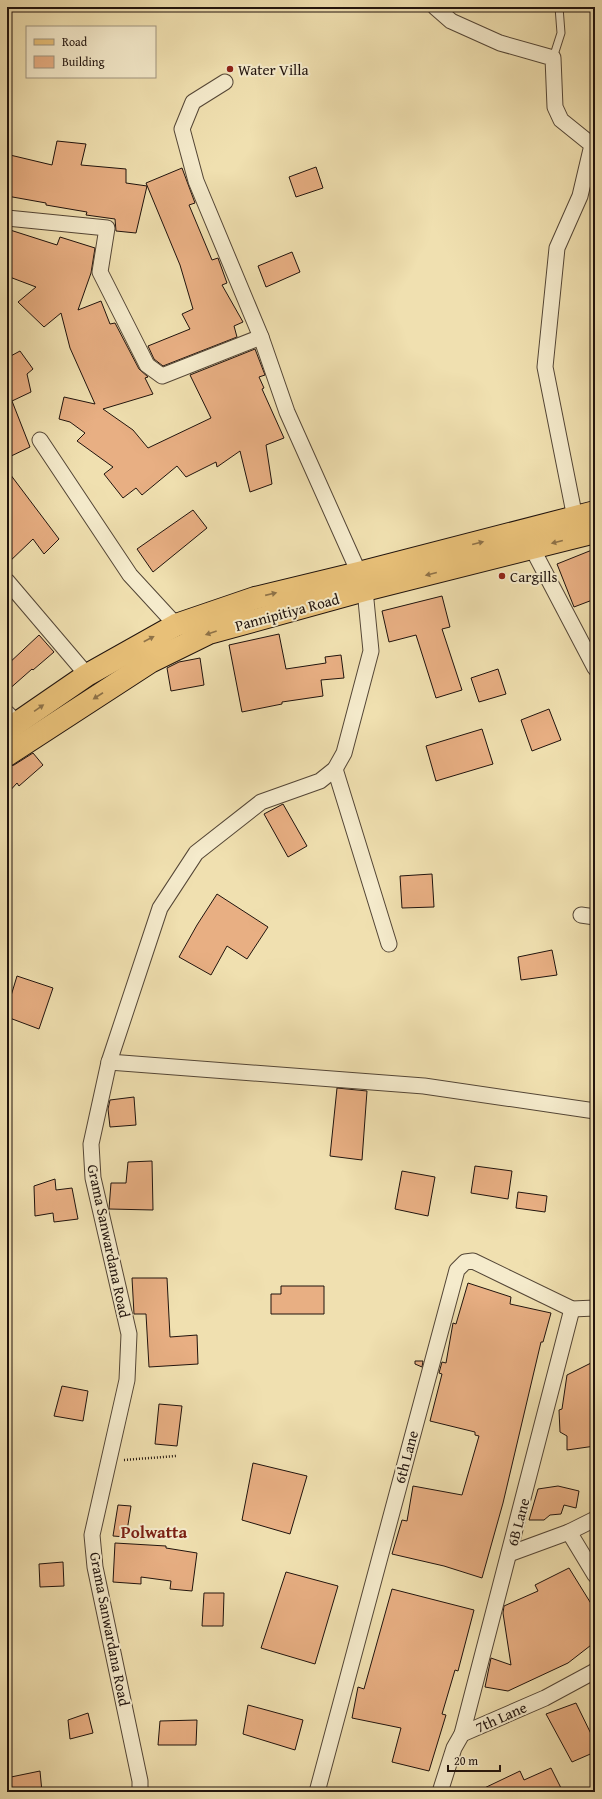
<svg xmlns="http://www.w3.org/2000/svg" width="602" height="1799" font-family="'Gentium Book Plus',serif">
<rect width="100%" height="100%" fill="#f0e0b0"/>
<filter id="stains"><feTurbulence type="fractalNoise" baseFrequency=".005" numOctaves="4"/><feColorMatrix values="0 0 0 0 .2 0 0 0 0 .09 0 0 0 0 .02 0 0 0 .5 -.17"/></filter>
<radialGradient id="worn" r=".72"><stop offset=".6" stop-color="#630" stop-opacity="0"/><stop offset="1" stop-color="#630" stop-opacity=".3"/></radialGradient>
<g fill="#e8af83" stroke="#20130d">
<polygon points="57,141 86,144 81,165 126,169 126,183 147,186 136,233 116,231 115,219 86,215 87,212 46,205 46,203 7,196 7,168 10,155 52,165"/>
<polygon points="316,167 323,188 296,197 289,177"/>
<polygon points="182,168 195,203 189,205 212,260 218,258 227,283 222,285 243,322 234,326 237,337 163,366 154,359 148,346 190,329 182,314 193,309 180,265 146,183"/>
<polygon points="7,229 57,245 60,237 95,248 91,273 78,310 101,301 110,324 115,323 139,369 148,377 145,378 153,394 103,409 133,430 148,448 211,418 190,375 255,349 265,375 259,377 264,388 262,389 284,438 266,445 272,484 250,492 240,451 217,467 216,462 186,477 177,466 142,495 136,488 123,498 104,474 113,467 77,441 85,433 70,422 59,419 64,397 95,404 70,348 61,313 44,327 18,302 36,287 7,276"/>
<polygon points="292,252 300,272 266,287 258,266"/>
<polygon points="20,351 33,369 27,374 31,392 12,401 30,447 7,458 7,358"/>
<polygon points="7,470 59,539 44,554 33,539 7,564"/>
<polygon points="193,510 207,528 153,572 137,549"/>
<polygon points="592,550 595,558 595,599 574,607 557,564"/>
<polygon points="442,596 450,627 442,629 462,690 436,698 416,635 389,642 382,611"/>
<polygon points="279,634 286,669 326,663 325,657 341,655 344,678 321,680 323,696 282,702 282,704 242,712 229,645"/>
<polygon points="39,635 54,652 33,670 32,669 7,691 7,665"/>
<polygon points="200,658 204,685 171,691 167,668 179,662"/>
<polygon points="498,669 506,694 479,702 471,678"/>
<polygon points="549,709 561,740 532,751 521,720"/>
<polygon points="482,729 493,764 436,781 426,746"/>
<polygon points="33,753 43,765 19,786 17,783 7,794 7,767 14,765"/>
<polygon points="283,804 307,846 288,857 264,814"/>
<polygon points="432,874 434,907 402,908 400,876"/>
<polygon points="217,894 268,927 247,959 227,946 211,975 179,957 197,925"/>
<polygon points="552,950 557,975 521,980 518,957"/>
<polygon points="17,976 53,988 39,1029 7,1017 7,1009"/>
<polygon points="337,1088 367,1091 362,1160 330,1156"/>
<polygon points="134,1097 136,1125 110,1127 108,1109 110,1100"/>
<polygon points="152,1161 153,1210 109,1209 111,1183 126,1183 128,1162"/>
<polygon points="475,1166 512,1171 508,1199 471,1193"/>
<polygon points="402,1171 435,1177 428,1216 395,1209"/>
<polygon points="55,1179 56,1190 72,1188 78,1219 54,1222 53,1213 35,1216 34,1186"/>
<polygon points="518,1192 547,1196 545,1212 516,1208"/>
<polygon points="132,1278 167,1278 170,1337 197,1335 198,1364 149,1367 146,1314 134,1314"/>
<polygon points="468,1283 511,1297 510,1304 551,1313 543,1342 541,1342 503,1503 482,1578 444,1566 392,1554 402,1520 407,1521 413,1486 462,1495 479,1436 475,1435 475,1432 430,1421 442,1374 439,1373 442,1362 446,1363 453,1323 456,1324"/>
<polygon points="281,1286 324,1286 324,1314 271,1314 271,1294 281,1294"/>
<polygon points="415,1361 423,1361 422,1367 415,1364"/>
<polygon points="595,1361 595,1446 567,1450 567,1436 560,1432 559,1410 562,1409 567,1375"/>
<polygon points="62,1386 88,1391 83,1421 54,1416"/>
<polygon points="159,1404 182,1406 177,1446 155,1444"/>
<polygon points="253,1463 307,1476 290,1534 242,1520"/>
<polygon points="558,1486 579,1491 576,1508 564,1505 561,1514 550,1515 544,1520 529,1520 538,1489"/>
<polygon points="118,1505 131,1506 126,1537 113,1536"/>
<polygon points="115,1543 166,1546 166,1548 197,1553 192,1591 170,1589 171,1581 141,1577 141,1584 113,1582"/>
<polygon points="63,1562 64,1586 40,1587 39,1564"/>
<polygon points="569,1568 595,1610 595,1642 568,1663 508,1691 485,1687 491,1658 511,1665 503,1613 504,1606 538,1591 535,1585"/>
<polygon points="286,1572 338,1586 315,1664 261,1648"/>
<polygon points="392,1589 474,1610 458,1671 455,1670 442,1714 446,1715 429,1771 392,1762 401,1728 352,1718 358,1687 364,1689"/>
<polygon points="204,1593 224,1593 223,1626 202,1626"/>
<polygon points="576,1703 595,1742 595,1752 572,1762 546,1714"/>
<polygon points="248,1705 303,1720 295,1750 243,1734"/>
<polygon points="88,1713 93,1733 70,1739 68,1720"/>
<polygon points="197,1720 196,1745 158,1745 160,1721"/>
<polygon points="551,1768 563,1792 476,1792 520,1771 524,1780"/>
<polygon points="40,1771 42,1792 12,1792 11,1777"/>
</g>
<g fill="none" stroke-linecap="round" stroke-linejoin="round">
<defs>
<polyline id="lane" points="553,58 561,33 559,7"/>
<g id="street">
<polyline points="435,7 451,21 500,43 553,58 555,107 561,120 592,145 580,196 557,248 545,367 575,518"/>
<polyline points="7,218 107,228 100,272 147,365 162,376 261,337"/>
<polyline points="40,440 130,575 176,625"/>
<polyline points="532,548 595,668"/>
<polyline points="7,581 87,675"/>
<polyline points="7,713 17,723"/>
<polyline points="335,769 389,944"/>
<polyline points="581,915 595,917"/>
<polyline points="109,1062 424,1086 595,1111"/>
<polyline points="569,1532 595,1575"/>
<polyline points="509,1554 569,1532 595,1519"/>
<polyline points="462,1734 572,1309"/>
<polyline points="140,1792 140,1781 95,1567 92,1535 127,1380 129,1334 93,1178 91,1144 109,1062 160,908 196,853 261,802 320,781 335,769 344,753 371,651 365,590 359,573 287,412 261,337 196,181 182,129 193,102 225,82"/>
<polyline points="317,1792 457,1270 465,1262 473,1261 572,1309 595,1308"/>
<polyline points="440,1792 454,1748 462,1734 545,1698 595,1671"/>
</g>
<g id="primary">
<polyline points="7,730 87,675 176,625 255,598 359,573 595,512"/>
<polyline points="7,755 150,662 209,633 365,590 595,532"/>
</g>
</defs>
<use href="#lane" stroke="#544636" stroke-width="9"/>
<use href="#street" stroke="#544636" stroke-width="17"/>
<use href="#primary" stroke="#20130d" stroke-width="24"/>
<polyline stroke="#20130d" stroke-width="2.5" stroke-dasharray="1 2" stroke-linecap="butt" points="124,1460 176,1456"/>
<use href="#lane" stroke="#f5ebcc" stroke-width="7"/>
<use href="#street" stroke="#f5ebcc" stroke-width="15"/>
<use href="#primary" stroke="#e8c078" stroke-width="22"/>
</g>
<defs><path id="oneway-solid" d="M-6-.8H1V-3.2L6.5 0L1 3.2V.8H-6Z"/></defs>
<g fill="#8e7248">
<use href="#oneway-solid" transform="translate(557 542) rotate(166)"/>
<use href="#oneway-solid" transform="translate(478 543) rotate(-14)"/>
<use href="#oneway-solid" transform="translate(431 574) rotate(166)"/>
<use href="#oneway-solid" transform="translate(271 594) rotate(-13)"/>
<use href="#oneway-solid" transform="translate(211 633) rotate(161)"/>
<use href="#oneway-solid" transform="translate(149 639) rotate(-28)"/>
<use href="#oneway-solid" transform="translate(98 696) rotate(147)"/>
<use href="#oneway-solid" transform="translate(39 708) rotate(-35)"/>
</g>
<g fill="#8f2418" stroke="#f5ebcc" stroke-width="1.5">
<circle cx="230" cy="69" r="4"/>
<circle cx="502" cy="576" r="4"/>
</g>
<g text-anchor="middle" dominant-baseline="central" stroke-width="4" stroke-linejoin="round" paint-order="stroke">
<g font-size="15" fill="#20130d" stroke="#f5ebcc" text-anchor="start">
<text x="238" y="69">Water Villa</text>
<text x="510" y="576">Cargills</text>
</g>
<g font-size="15" fill="#20130d" stroke="#f5ebcc">
<text transform="translate(287 612) rotate(-15)">Pannipitiya Road</text>
<text transform="translate(109 1241) rotate(78)">Grama Sanwardana Road</text>
<text transform="translate(406 1457) rotate(-75)">6th Lane</text>
<text transform="translate(518 1522) rotate(-75)">6B Lane</text>
<text transform="translate(110 1629) rotate(79)">Grama Sanwardana Road</text>
<text transform="translate(501 1717) rotate(-24)">7th Lane</text>
</g>
<g font-size="17" font-weight="bold" fill="#7a1f14" stroke="#f5ebcc">
<text x="154" y="1531">Polwatta</text>
</g>
</g>
<rect width="602" height="1799" fill="none" stroke="#f0e0b0" stroke-width="24"/>
<rect x="8" y="8" width="586" height="1783" fill="none" stroke="#20130d" stroke-width="2"/>
<rect x="12" y="12" width="578" height="1775" fill="none" stroke="#20130d"/>
<rect x="26" y="26" width="130" height="52" fill="#f5ebcc" stroke="#a09580"/>
<rect x="34" y="39" width="20" height="6" fill="#e8c078" stroke="#a09580"/>
<text x="62" y="46" font-size="12" fill="#20130d">Road</text>
<rect x="34" y="56" width="20" height="12" fill="#e8af83" stroke="#a09580"/>
<text x="62" y="66" font-size="12" fill="#20130d">Building</text>
<path d="M448 1765v6h52v-6" fill="none" stroke="#20130d" stroke-width="2"/>
<text x="454" y="1765" font-size="12" fill="#20130d" stroke="#f5ebcc" stroke-width="3" paint-order="stroke">20 m</text>
<rect width="100%" height="100%" filter="url(#stains)"/>
<rect width="100%" height="100%" fill="url(#worn)"/>
</svg>
